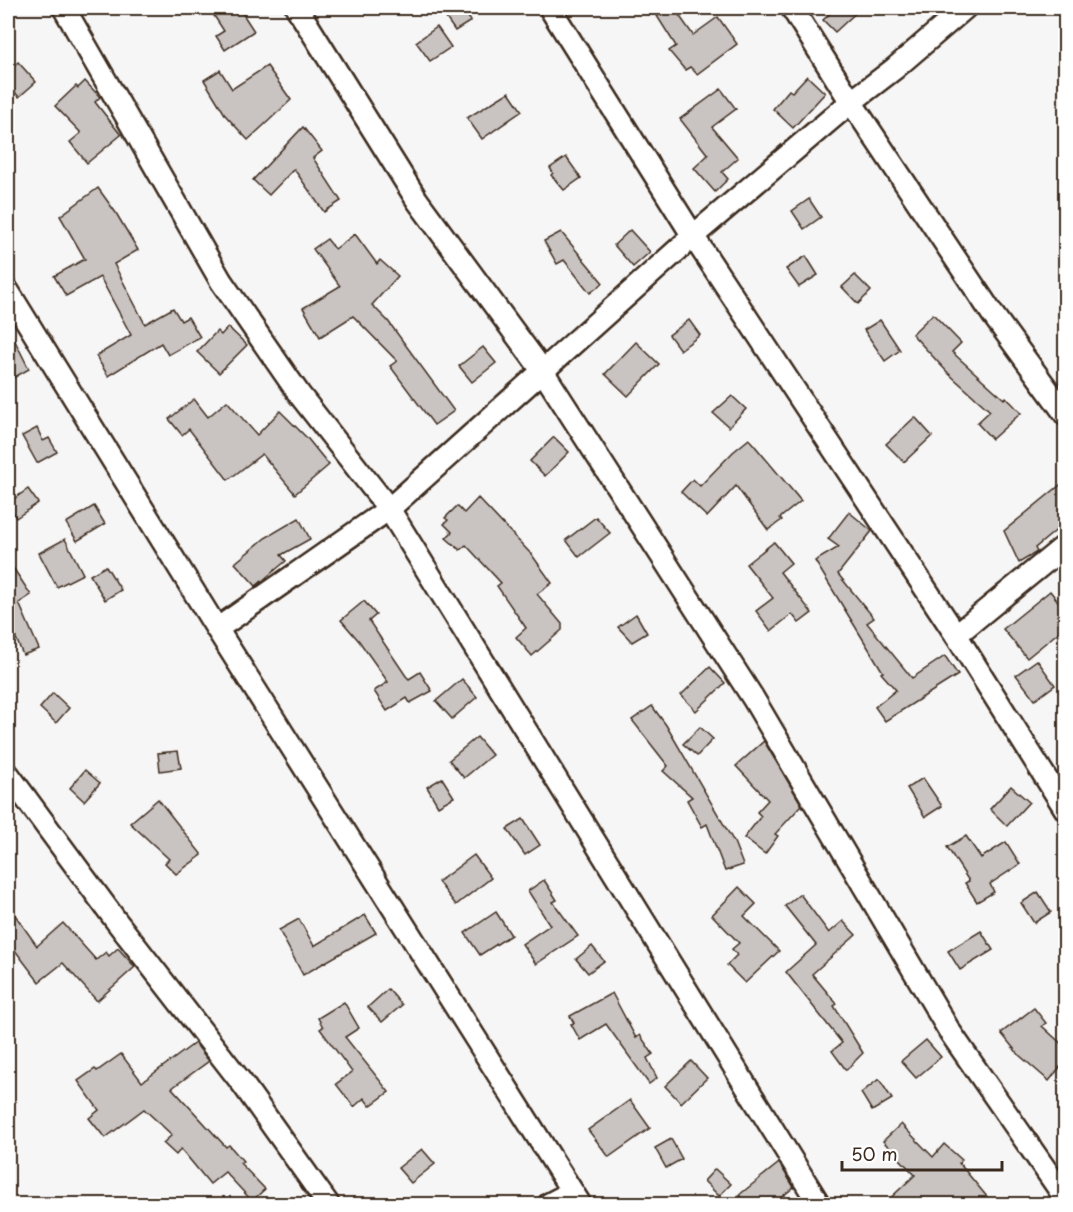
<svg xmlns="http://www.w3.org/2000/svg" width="1073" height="1212" font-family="'Playpen Sans',sans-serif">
<rect width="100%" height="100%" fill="#f7f6f6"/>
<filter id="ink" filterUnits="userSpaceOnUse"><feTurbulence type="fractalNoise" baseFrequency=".0167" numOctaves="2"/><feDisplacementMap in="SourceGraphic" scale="12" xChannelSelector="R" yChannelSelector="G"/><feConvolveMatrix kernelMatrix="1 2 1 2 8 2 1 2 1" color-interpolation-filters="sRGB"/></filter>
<g filter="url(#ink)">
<g fill="#c9c3c1" stroke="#3b2a1e" stroke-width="1.5">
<polygon points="209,8 239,8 254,31 225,50 216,36 224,31"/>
<polygon points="439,8 462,8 471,21 455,31"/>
<polygon points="670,8 674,8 693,35 718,17 737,44 697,74 690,67 685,70 669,51 676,46 657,16"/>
<polygon points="836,8 861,8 835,32 823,20"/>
<polygon points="437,27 451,47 430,61 416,42"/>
<polygon points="18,62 36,82 19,97 8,84 8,71"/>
<polygon points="267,66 291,100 248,140 226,116 204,80 220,70 232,89"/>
<polygon points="807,76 825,93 793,128 773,109 789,90 792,92"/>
<polygon points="85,81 100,97 95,102 121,135 87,163 70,142 81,133 55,106 76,86 78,88"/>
<polygon points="721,89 736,109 712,127 738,158 722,172 728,179 715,192 694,168 708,155 680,119"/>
<polygon points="509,92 522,111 482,139 467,118"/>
<polygon points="303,127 322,151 313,158 341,201 324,212 294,169 269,195 253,180"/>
<polygon points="566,157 581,178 564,190 551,175 553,173 550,168"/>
<polygon points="98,188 116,213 138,250 114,264 145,324 173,308 181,321 188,317 200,337 168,355 161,343 108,376 96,356 131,335 100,277 66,296 54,276 85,259 60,216"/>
<polygon points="809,199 821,217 804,229 792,211"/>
<polygon points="630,230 650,252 633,267 614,245"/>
<polygon points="561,232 603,283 590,293 564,260 557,264 544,241"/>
<polygon points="355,234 377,264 380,260 398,276 372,305 388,321 454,411 434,425 390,366 397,361 353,316 320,337 303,308 340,286 313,249 327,239 335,249"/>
<polygon points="806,256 818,275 799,287 786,269"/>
<polygon points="855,275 871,291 858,304 842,287"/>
<polygon points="933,314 961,343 952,352 1004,399 1006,397 1021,413 992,439 977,423 990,411 949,374 912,334"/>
<polygon points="689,320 700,335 680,350 669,335"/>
<polygon points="880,320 900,350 885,361 864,330"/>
<polygon points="8,327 29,369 8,381"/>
<polygon points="228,327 247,345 219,373 197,352 217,331 221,335"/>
<polygon points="636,342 659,364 628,396 605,374"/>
<polygon points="483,347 496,363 472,382 459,366"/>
<polygon points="732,396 746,409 729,427 713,413"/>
<polygon points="194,399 208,417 227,401 257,435 280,411 308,439 329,465 295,494 262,454 228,480 189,429 182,435 169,419"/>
<polygon points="915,417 932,436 904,462 886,444"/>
<polygon points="37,428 43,441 49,438 57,452 37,463 22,436"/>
<polygon points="554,437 569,452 545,476 530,461"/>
<polygon points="749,439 801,501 780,518 782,520 768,530 736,486 707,517 681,492 693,479 700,486 733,452"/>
<polygon points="1065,481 1065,523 1035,548 1037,552 1019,563 1004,531"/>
<polygon points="28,489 38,503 16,518 8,503"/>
<polygon points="478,498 532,555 552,583 537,594 562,624 562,630 532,656 516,637 526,628 497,586 501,583 466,545 460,550 446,538 452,532 444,524 448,520 445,518 457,506 464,513"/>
<polygon points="94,506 105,524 77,541 66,523"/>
<polygon points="849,512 872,531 838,574 874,618 867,623 912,678 945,656 958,675 885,721 875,707 896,690 881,673 883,672 815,561 839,547 828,539"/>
<polygon points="596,517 610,533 579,557 566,540"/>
<polygon points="299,518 310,539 281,555 286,561 256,586 235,563 265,538"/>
<polygon points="65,539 83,574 57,587 39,553"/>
<polygon points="774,542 791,563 780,572 812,613 799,623 792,614 771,631 756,611 773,598 746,564"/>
<polygon points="8,560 31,595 19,603 39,649 23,655 8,619"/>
<polygon points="106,566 121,590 105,600 90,575"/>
<polygon points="1050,591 1065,610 1065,627 1027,658 1003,629"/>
<polygon points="364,601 376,615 369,621 406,676 409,679 420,672 432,691 410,703 407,698 387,711 374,691 388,682 359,641 341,620"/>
<polygon points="636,614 647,633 632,642 618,627"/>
<polygon points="1037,660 1055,685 1035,700 1016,675"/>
<polygon points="710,667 725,683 696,711 681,695"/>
<polygon points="462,679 477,697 452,719 436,701"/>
<polygon points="53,693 69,708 56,723 40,708"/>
<polygon points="652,706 666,725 734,842 743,865 725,871 707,824 702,827 687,800 692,797 663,771 668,766 632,720"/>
<polygon points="700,727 713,739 697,756 683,744"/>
<polygon points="477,737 492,755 464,778 449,760"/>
<polygon points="764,741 802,805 775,834 778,836 765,854 744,838 761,816 757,812 768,800 736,766"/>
<polygon points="178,751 181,768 160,771 158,753"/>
<polygon points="85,770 100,783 84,801 70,788"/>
<polygon points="442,778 454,797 438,806 427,787"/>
<polygon points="923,778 942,806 925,817 907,788"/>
<polygon points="1011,786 1029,802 1007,826 990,809"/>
<polygon points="158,799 202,855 176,874 165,863 169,859 130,823"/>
<polygon points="523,819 540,845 525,855 507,829"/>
<polygon points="966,836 981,858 1006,842 1020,864 990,884 994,892 977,902 965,883 969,881 947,847"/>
<polygon points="474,855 491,878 456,905 438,882"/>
<polygon points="544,880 557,900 553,902 578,936 536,964 522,944 550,925 528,891"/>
<polygon points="739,887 756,904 744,916 779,951 745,983 727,965 737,955 732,949 739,943 712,915"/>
<polygon points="1038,892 1051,912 1034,923 1021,903"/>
<polygon points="800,894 829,933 843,921 856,935 812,974 837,1004 834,1006 863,1053 846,1070 832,1051 842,1043 786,972 816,945 785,906"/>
<polygon points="8,905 37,946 63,923 96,960 106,952 109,956 118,948 135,967 97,1001 63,963 39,982 8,941"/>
<polygon points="496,912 511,935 480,955 465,933"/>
<polygon points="365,915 376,933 303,975 279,930 299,919 314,946"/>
<polygon points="981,931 993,950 960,970 948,951"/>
<polygon points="592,946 604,961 588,973 576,959"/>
<polygon points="388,989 402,1005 382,1022 368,1007"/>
<polygon points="612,993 636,1038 640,1035 653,1054 647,1058 657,1078 649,1084 606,1024 580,1040 571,1024 574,1023 570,1016"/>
<polygon points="344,1002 359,1028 345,1037 389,1092 370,1106 364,1098 354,1107 336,1084 352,1072 320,1029 323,1027 318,1018"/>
<polygon points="1034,1008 1046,1023 1042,1026 1065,1047 1065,1061 1049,1081 1019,1055 1001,1033"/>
<polygon points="926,1040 941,1057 916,1078 901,1061"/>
<polygon points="195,1043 209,1061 172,1088 226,1147 229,1145 243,1161 240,1163 265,1189 252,1201 225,1172 210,1184 181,1149 176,1155 163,1143 172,1135 144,1109 105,1138 89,1118 99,1110 78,1081 95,1069 97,1071 121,1054 142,1082"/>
<polygon points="691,1061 707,1078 681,1103 665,1086"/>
<polygon points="879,1079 892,1099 872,1111 861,1093"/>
<polygon points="630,1100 650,1128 609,1157 588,1130"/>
<polygon points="901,1124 933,1157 944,1144 962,1160 959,1163 993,1204 884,1204 915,1175 883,1141"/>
<polygon points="671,1139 682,1159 666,1168 655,1148"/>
<polygon points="422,1149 435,1164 411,1183 398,1168"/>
<polygon points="779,1163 794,1187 773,1204 747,1204 739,1195"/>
<polygon points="715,1169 731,1184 719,1196 704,1181"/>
</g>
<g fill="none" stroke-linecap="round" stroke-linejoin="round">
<defs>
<g id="minor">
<polyline points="64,8 221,281 299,394 389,509 819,1204"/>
<polyline points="297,8 417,200 542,370 753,698 950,1032 1066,1199"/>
<polyline points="550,8 693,236 956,635 1066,810"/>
<polyline points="965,8 894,69 851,102 993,315 1066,415"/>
<polyline points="8,291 217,629 580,1204"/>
<polyline points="217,629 389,509 693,236 851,102 792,8"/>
<polyline points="956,635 1066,545"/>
<polyline points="8,774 117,922 242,1083 328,1204"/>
<polyline points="549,1204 572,1192"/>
</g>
</defs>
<use href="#minor" stroke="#3b2a1e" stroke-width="26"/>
<use href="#minor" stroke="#fff" stroke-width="21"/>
</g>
</g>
<rect width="1073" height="1212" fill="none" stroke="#fff" stroke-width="30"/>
<rect x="15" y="15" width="1043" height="1182" fill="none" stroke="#3b2a1e" stroke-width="2" filter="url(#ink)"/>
<path d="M842 1161v9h160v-9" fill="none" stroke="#3b2a1e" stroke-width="3"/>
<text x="851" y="1161" font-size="18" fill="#3b2a1e" stroke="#ffffff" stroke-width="4.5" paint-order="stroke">50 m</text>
</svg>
